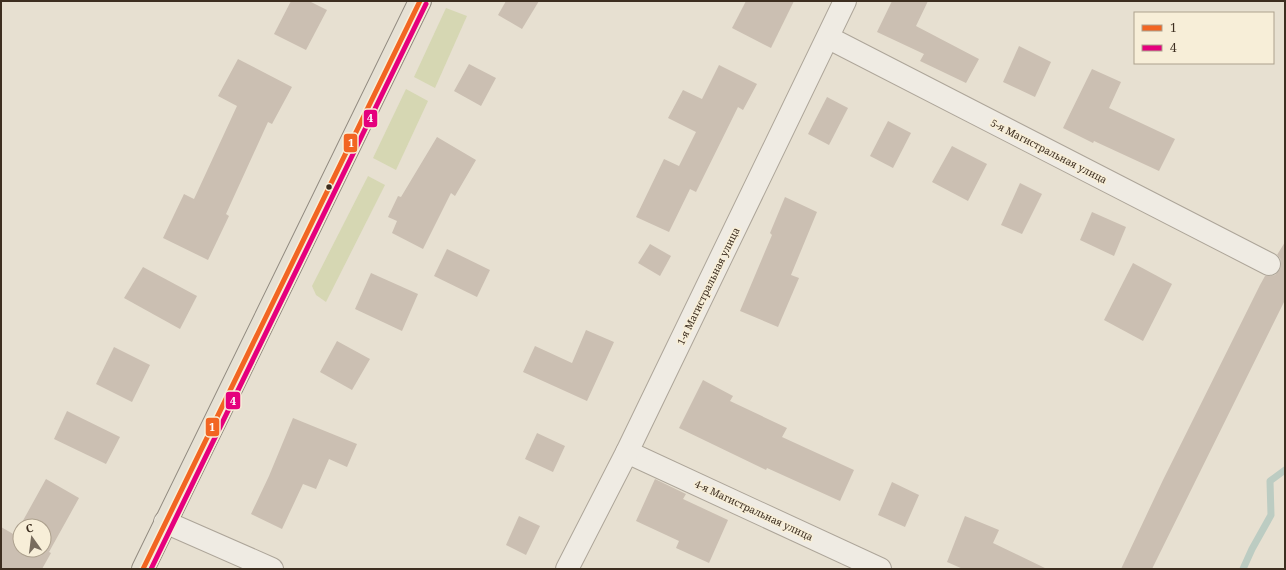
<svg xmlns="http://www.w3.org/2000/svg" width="1286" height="570" font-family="'Noto Serif',serif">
<rect width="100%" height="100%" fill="#e7e0d1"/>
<g fill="#d6d7b3">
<polygon points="446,8 467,16 435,88 414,77"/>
<polygon points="406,89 428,101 396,170 373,158"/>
<polygon points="368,176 385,185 326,302 316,295 312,286"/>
</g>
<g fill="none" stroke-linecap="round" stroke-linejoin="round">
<polyline stroke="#bcccc2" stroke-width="7" points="1243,569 1252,549 1271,515 1270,481 1285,470"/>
</g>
<g fill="#cbbfb2">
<polygon points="291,1 309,1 327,10 306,50 274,34"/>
<polygon points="506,1 539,1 522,29 498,15"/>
<polygon points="746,1 794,1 771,48 732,28"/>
<polygon points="892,1 928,1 916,26 979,59 966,83 920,61 924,54 877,32"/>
<polygon points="1019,46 1051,62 1035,97 1003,82"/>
<polygon points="238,59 292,87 272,124 268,122 226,214 229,216 208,260 163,238 184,194 194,199 237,106 218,96"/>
<polygon points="469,64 496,78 481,106 454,91"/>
<polygon points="719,65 757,84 743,110 738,107 696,192 690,189 669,232 636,217 664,159 679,166 696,132 668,118 683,90 702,99"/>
<polygon points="1092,69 1121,82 1109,108 1175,139 1159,171 1094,141 1093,143 1063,128"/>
<polygon points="827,97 848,108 829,145 808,134"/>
<polygon points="888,121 911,133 893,168 870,156"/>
<polygon points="437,137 476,160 455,196 451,193 423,249 392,233 397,221 388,217 398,196 401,197"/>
<polygon points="952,146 987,164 968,201 932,182"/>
<polygon points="1020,183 1042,194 1022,234 1001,225"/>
<polygon points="785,197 817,212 791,275 799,278 778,327 740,311 772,235 770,233"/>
<polygon points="1092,212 1126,227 1114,256 1080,240"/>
<polygon points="1285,242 1285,300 1152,569 1121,569 1163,480 1260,285 1265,276 1270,276 1275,275 1280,269 1281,263 1280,258 1277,255"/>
<polygon points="650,244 671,256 660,276 638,263"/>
<polygon points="447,249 490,270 477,297 434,276"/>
<polygon points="1133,263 1172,284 1143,341 1104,320"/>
<polygon points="143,267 197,296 180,329 124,298"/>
<polygon points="371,273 418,294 402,331 355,309"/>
<polygon points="586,330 614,342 587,401 523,372 535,346 572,363"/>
<polygon points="337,341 370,359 352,390 320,372"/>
<polygon points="114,347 150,365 132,402 96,384"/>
<polygon points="703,380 733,396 730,401 787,428 782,437 854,470 840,501 767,468 766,470 679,428"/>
<polygon points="67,411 120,437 106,464 54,439"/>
<polygon points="293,418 357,444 347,467 329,459 316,489 303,484 282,529 251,514 269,476"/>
<polygon points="537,433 565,446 553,472 525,459"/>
<polygon points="46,479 79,498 49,552 51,553 42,569 1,569 1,527 15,535 20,526 20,550 44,550 44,526 20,526"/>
<polygon points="655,479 686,494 683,499 728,520 709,563 676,548 679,541 636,521"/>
<polygon points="892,482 919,495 905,527 878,515"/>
<polygon points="519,516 540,526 526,555 506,545"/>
<polygon points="965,516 999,530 993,543 1047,569 963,569 947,562"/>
</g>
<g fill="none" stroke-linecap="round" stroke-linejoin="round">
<defs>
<g id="minor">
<polyline points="829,38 1269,264"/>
<polyline points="627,452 880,569"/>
<polyline points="165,522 272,569"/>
<polyline points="567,569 627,452 845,1"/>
</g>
<polyline id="major" points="143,569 420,1"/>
</defs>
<use href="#minor" stroke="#ada599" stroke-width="24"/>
<use href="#major" stroke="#928b80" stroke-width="24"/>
<use href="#minor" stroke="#efebe3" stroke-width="22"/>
<use href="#major" stroke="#e6e1d4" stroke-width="22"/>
<defs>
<polyline id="bus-1" points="143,569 420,1"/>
<polyline id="bus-2" points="151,569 426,4"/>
</defs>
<use href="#bus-1" stroke="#f7eed8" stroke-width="8"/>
<use href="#bus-2" stroke="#f7eed8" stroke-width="8"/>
<use href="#bus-1" stroke="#f26522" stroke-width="5"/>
<use href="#bus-2" stroke="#e5007d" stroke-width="5"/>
</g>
<circle fill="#3d2e20" stroke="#f7eed8" stroke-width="1.5" cx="329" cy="187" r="3.5"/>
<g text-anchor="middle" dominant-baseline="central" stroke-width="3.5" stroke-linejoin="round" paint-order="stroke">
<g font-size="10" fill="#3d2e20" stroke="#f7eed8">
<text transform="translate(1049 151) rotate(27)">5-я Магистральная улица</text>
<text transform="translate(708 286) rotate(-64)">1-я Магистральная улица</text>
<text transform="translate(754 510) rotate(25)">4-я Магистральная улица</text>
</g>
</g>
<g stroke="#f7eed8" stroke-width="1.5">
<rect x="363" y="109" width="15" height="19" rx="4" fill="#e5007d"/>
<rect x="343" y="133" width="15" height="20" rx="4" fill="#f26522"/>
<rect x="225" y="391" width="16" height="19" rx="4" fill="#e5007d"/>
<rect x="205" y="417" width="15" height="20" rx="4" fill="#f26522"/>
</g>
<g font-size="11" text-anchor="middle" font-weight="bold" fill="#fff">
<text x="370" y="122">4</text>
<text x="351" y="147">1</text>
<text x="233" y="405">4</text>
<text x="212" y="431">1</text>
</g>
<rect width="1286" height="570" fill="none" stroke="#3d2e20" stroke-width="4"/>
<rect x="1134" y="12" width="140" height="52" fill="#f7eed8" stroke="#ada18e"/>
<rect x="1142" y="25" width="20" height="6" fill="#f26522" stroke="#ada18e"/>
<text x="1170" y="32" font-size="12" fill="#3d2e20">1</text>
<rect x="1142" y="45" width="20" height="6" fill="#e5007d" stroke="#ada18e"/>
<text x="1170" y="52" font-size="12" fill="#3d2e20">4</text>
<g transform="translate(32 538) rotate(346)"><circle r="19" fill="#f7eed8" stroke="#ada18e"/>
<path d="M0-3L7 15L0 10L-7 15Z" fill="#786c5e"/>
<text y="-6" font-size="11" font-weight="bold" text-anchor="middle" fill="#3d2e20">С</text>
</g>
</svg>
